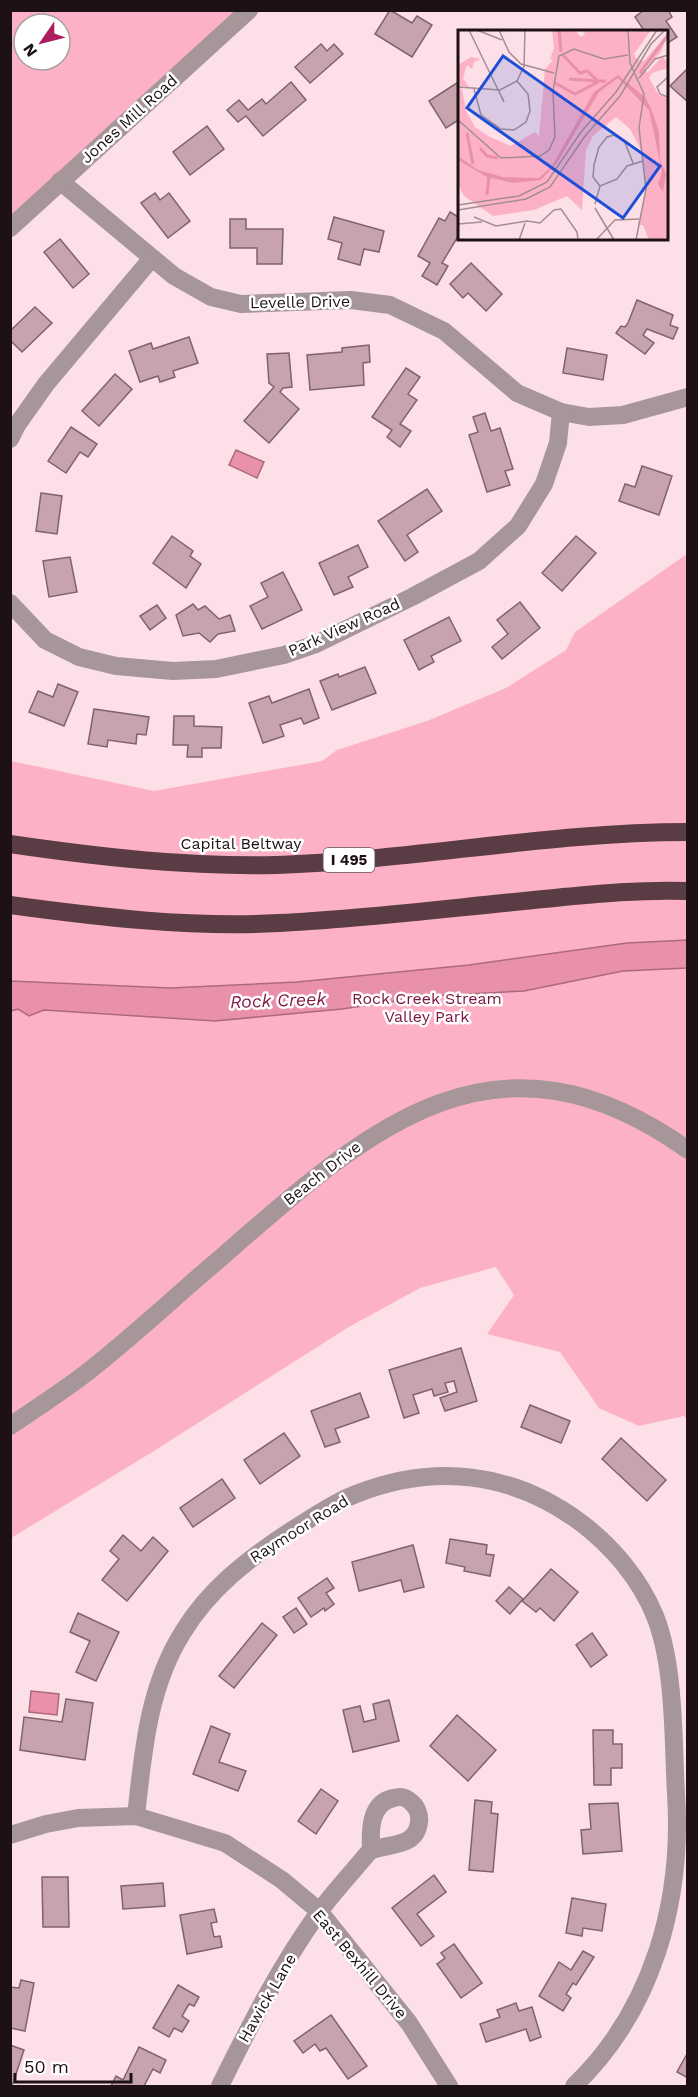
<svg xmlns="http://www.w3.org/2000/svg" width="698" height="2097" font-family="'Work Sans',sans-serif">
<rect width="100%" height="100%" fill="#fddfe7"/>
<g fill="#fdb1c7" fill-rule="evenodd">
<path d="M11,10L260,11L11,234ZM24,24H60V60H24Z"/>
<polygon points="687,554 687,1421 684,1416 639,1426 599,1408 560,1352 487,1334 514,1295 496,1267 420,1288 347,1328 154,1451 11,1538 11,761 154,791 322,761 337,750 427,721 506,688 566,650 575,632"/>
</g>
<g fill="#e990ab" stroke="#ac6a7e" stroke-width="1.5">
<polygon points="236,450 264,462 257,478 229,465"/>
<polygon points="687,940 687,968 623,971 524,991 431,996 342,1009 215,1021 44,1010 29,1016 18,1009 11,1011 11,981 170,988 297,982 469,965 627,943"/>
<polygon points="31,1691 59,1694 57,1715 29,1712"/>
</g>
<g fill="#c6a3ad" stroke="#82626b" stroke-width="1.5">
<polygon points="390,10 412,23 417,16 432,25 412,57 375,34"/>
<polygon points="644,10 668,10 672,17 666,21 677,37 666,44 666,32 645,32 635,17"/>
<polygon points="321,44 327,51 334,44 343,54 310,83 295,67"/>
<polygon points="688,68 688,102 670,86"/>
<polygon points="460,81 460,119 446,128 429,101"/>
<polygon points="291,82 306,100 263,136 246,116 238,122 227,110 239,100 248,110 262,99 266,104"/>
<polygon points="207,126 224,149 190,175 173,152"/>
<polygon points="155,193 160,200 169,193 190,221 168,238 141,203"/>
<polygon points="450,212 460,218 460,233 442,263 448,266 437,285 422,276 430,263 418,256 439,218 445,221"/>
<polygon points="334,217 384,231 379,252 364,249 360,265 338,259 342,243 328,239"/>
<polygon points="230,219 246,219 246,229 283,229 282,264 257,264 257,248 230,248"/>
<polygon points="60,239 89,274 73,288 44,252"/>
<polygon points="471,263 502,294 486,311 468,293 463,298 450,284"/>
<polygon points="637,300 673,315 670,325 678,328 673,339 647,329 643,335 654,343 645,354 616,333 621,326 625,327 628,323"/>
<polygon points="35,307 52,323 22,352 10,340 10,331"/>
<polygon points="189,337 198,363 173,371 175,377 160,382 158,376 140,382 129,351 151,343 153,349"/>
<polygon points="369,345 370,362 363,363 364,385 310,390 307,355 342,352 342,348"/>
<polygon points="567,348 607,355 603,380 563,373"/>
<polygon points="289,353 292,387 283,388 280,392 299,409 269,443 244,421 274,387 269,383 267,354"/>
<polygon points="406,368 420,377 408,394 417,400 400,424 411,431 400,447 387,437 392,430 372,417"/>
<polygon points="115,374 132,389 99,426 82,411"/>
<polygon points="485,413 491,431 500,428 513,469 505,471 510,485 487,492 469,435 478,432 473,417"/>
<polygon points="71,427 97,444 88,457 80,452 66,473 48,461"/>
<polygon points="642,466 672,476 659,515 619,501 625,484 635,487"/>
<polygon points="427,489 442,511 407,535 418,552 405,561 378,521"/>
<polygon points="41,493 62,496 57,534 36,531"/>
<polygon points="172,536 193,551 190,556 201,564 186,588 153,563"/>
<polygon points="576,536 596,553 562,591 542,573"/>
<polygon points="358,545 368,567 348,577 353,587 334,595 319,563"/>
<polygon points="70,557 77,592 49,597 43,561"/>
<polygon points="283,572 302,610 262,629 250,606 268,597 261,583"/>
<polygon points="520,602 540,628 502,659 492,647 508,634 497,620"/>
<polygon points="193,604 198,610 205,606 219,619 230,615 235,631 218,634 210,642 199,633 183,636 176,615"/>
<polygon points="157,605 166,618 150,630 140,616"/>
<polygon points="449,617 461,641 431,656 434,662 419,670 404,640"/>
<polygon points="365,667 376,693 332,710 320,681 338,674 339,677"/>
<polygon points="58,684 78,692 64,726 29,712 38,691 53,697"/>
<polygon points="309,689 319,718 304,724 301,718 280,725 284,736 263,743 249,703 269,696 272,703"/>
<polygon points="94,709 149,717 146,735 137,734 136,744 108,740 107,747 88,744"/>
<polygon points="174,716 194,716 194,726 222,727 221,748 202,748 202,757 187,757 188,745 173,745"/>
<polygon points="461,1348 477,1401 445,1411 440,1398 457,1392 454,1381 445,1383 448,1392 434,1396 432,1389 413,1395 419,1413 404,1418 389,1370"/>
<polygon points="360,1393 369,1417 335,1429 340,1442 325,1447 311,1411"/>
<polygon points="530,1405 570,1421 561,1443 521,1427"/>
<polygon points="284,1433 300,1456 260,1484 244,1460"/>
<polygon points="621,1438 666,1480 647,1501 602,1459"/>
<polygon points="222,1479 235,1498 193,1527 180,1508"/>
<polygon points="123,1535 141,1551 153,1537 168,1551 127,1601 102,1580 119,1559 110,1551"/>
<polygon points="450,1539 487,1545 486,1554 494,1555 490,1576 464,1571 465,1567 446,1563"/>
<polygon points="413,1545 424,1587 404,1592 401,1580 359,1591 352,1562"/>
<polygon points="551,1569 578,1592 554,1621 540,1608 536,1612 522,1601"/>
<polygon points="327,1578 334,1588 326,1593 334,1604 325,1611 324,1608 311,1617 298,1598"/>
<polygon points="509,1587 523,1599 510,1614 496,1601"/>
<polygon points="296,1608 307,1624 294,1633 283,1617"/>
<polygon points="78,1613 119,1632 96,1681 76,1672 90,1641 70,1632"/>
<polygon points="262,1623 277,1635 234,1688 219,1676"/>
<polygon points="592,1633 607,1655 591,1667 576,1645"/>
<polygon points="66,1699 93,1703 85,1760 20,1750 24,1717 62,1722"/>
<polygon points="389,1700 399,1741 353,1752 343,1710 360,1706 364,1722 376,1719 373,1704"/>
<polygon points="457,1715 496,1750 468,1781 430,1746"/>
<polygon points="211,1726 230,1734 219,1762 246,1771 238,1791 193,1774"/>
<polygon points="593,1730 613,1730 613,1744 622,1744 622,1768 611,1768 611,1785 594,1785"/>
<polygon points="321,1789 338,1801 316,1834 298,1821"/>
<polygon points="475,1800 492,1802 491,1813 498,1814 493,1872 469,1870"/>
<polygon points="618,1803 622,1851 583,1854 581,1830 591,1829 589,1804"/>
<polygon points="434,1875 446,1892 417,1914 434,1936 421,1946 392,1908"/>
<polygon points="42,1877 68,1877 69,1927 43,1927"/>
<polygon points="163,1883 165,1906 123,1909 121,1886"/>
<polygon points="572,1898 606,1904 602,1931 583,1928 582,1936 566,1933"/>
<polygon points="214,1909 217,1922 211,1923 214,1937 220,1936 222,1947 187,1954 180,1915"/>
<polygon points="454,1944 482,1983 461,1998 437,1964 445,1958 441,1953"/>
<polygon points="583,1951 594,1957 576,1985 573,1983 566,1994 571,1998 563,2011 539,1996 559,1962 571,1970"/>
<polygon points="21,1980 34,1983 25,2031 10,2028 10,1987 19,1988"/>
<polygon points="178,1985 199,1997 194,2006 189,2004 182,2016 189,2021 182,2032 174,2028 169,2037 153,2028"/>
<polygon points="516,2003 519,2011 532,2007 541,2037 530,2041 526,2029 486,2042 480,2024 500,2017 497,2010"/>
<polygon points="331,2015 367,2066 348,2079 326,2048 320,2051 315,2044 303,2053 294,2041"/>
<polygon points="10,2045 24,2050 12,2086 10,2086"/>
<polygon points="139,2047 166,2060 160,2073 153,2069 144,2086 111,2086 116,2076 123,2080"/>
<polygon points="688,2052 688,2078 677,2072"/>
</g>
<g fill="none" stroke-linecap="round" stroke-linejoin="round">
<g stroke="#a6969a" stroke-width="18">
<polyline points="60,181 174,276 211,297 241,304 351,300 390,305 444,331 517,393 561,412 589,417 623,415 688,397"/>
<polyline points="10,228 249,10"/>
<polyline points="10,439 17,425 46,384 152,258"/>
<polyline points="10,603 45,640 79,657 116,666 173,671 216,669 284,655 316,644 412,597 479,561 518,526 544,484 558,443 561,412"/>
<path d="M10,1426C34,1410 58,1394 81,1377C128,1341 171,1300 216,1262C365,1132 492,1011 688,1150"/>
<path d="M136,1816C143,1753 148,1687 183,1632C209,1589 248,1559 289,1532C311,1519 332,1503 356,1494C435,1463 512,1472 580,1522C612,1546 640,1579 655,1616C675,1666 673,1740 676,1794C683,1901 653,2010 574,2086"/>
<polyline points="10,1835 46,1824 78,1818 136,1816 225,1843 282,1880 319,1911 409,2023 449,2086"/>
<path d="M220,2086C249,2027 280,1966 319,1912C332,1894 348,1877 363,1859C366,1856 369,1851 372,1850C390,1843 416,1848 419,1822C420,1815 417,1807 411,1802C406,1797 400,1796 394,1798C370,1802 370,1830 371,1850"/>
</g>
<g stroke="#5a3c45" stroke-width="18">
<path d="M10,844C99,857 187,867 277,865C414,860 550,832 688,832"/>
<path d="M10,905C99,917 189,928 279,923C360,919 442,909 524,901C578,896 633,889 688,891"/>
</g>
</g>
<g text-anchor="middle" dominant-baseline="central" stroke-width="5" stroke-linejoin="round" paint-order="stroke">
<rect fill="#fff" stroke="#62585b" stroke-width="1.5" x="323.5" y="848" width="51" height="24" rx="4.5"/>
<g font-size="15" font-weight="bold" fill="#1e1115">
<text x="349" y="860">I 495</text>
</g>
<g font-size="16" fill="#1e1115" stroke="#fff">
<text transform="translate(129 119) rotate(-42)">Jones Mill Road</text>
<text transform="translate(300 302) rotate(-1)">Levelle Drive</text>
<text transform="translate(344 627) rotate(-24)">Park View Road</text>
<text x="241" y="843">Capital Beltway</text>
<text transform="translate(322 1173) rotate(-38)">Beach Drive</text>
<text transform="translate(299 1529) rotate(-32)">Raymoor Road</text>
<text transform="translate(360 1964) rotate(50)">East Bexhill Drive</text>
<text transform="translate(267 1998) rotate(-60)">Hawick Lane</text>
</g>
<g font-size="16" fill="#7b1441" stroke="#fff">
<text x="427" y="998">Rock Creek Stream<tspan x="427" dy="18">Valley Park</tspan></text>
</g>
<g font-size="18" font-style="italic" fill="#831c47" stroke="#fff">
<text transform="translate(278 1000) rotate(-2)">Rock Creek</text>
</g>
</g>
<g transform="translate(458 30)">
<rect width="210" height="210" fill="#fddfe7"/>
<path d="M94,0H117L123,7L127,4L124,0H169L171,16V2L193,0L176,24L179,30L186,31L210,3L203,22L187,38L189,43L205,26L210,34V38L194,43L191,48L201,65L210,67V210H191L185,195H180L188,159L183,120L172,99L158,87L135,106L128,120L124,180L109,166L76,180L35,186L6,166L0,154V58L4,59L8,81L17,97L32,107L53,116L77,102L81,106L87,39L95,30L92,29L96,18ZM13,27L23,29L16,32L14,39L9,35L5,48L11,57L1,56L0,35Z" fill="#fdb1c7"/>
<path d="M160,45L188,68L194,81L201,102L202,130L208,144L205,161L210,170L200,154L204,142L191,80L160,48L141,62L99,133L83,150L55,153L29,147L0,130V126L20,140L45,147L81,148L94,136L136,62Z" fill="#e990ab"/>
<path fill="none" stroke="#e990ab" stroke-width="3" d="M101,0L103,22M105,25L122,43L129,41L140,51H148M182,43L210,5M111,49L139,51M97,53L117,64L140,52M9,103L15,134M22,118L29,126L40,128M29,165L31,146"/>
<path fill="none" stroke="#a48d93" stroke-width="1.5" d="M11,0L46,72L44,67M19,0L44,10M41,0L51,22L63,34L96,43M170,0L172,33L186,64L181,98L188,159L178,210M210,47L199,57L202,64L210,67M181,48L197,29L210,25M0,57L42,60L59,51L66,36L67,0M16,59L23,85L43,99L56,100L68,92L72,81L70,64L59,51M0,90L43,128L82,126L91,120L97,107L95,61L101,26L116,19L146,29L170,25M142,156L135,147L136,135L141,117L149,107L156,105L166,110L175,133M137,174L142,156L159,149L169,136L185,131M0,175L61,166L89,152L123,102L158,62L199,0M137,178L156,210M0,180L68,169L92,157L127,106L162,66L193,14L207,0M16,187L38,196L69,191L82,193L96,180L103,179L119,202L120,210M0,194L24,192M61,210L67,193M138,210L157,190L181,189"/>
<path fill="#1d4ed8" fill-opacity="0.15" stroke="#1d4ed8" stroke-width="3" d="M45,26L202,136L165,188L9,78Z"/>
<rect width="210" height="210" fill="none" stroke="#1e1115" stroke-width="3"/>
</g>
<rect width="698" height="2097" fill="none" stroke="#1e1115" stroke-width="24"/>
<g transform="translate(42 42) rotate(235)"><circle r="28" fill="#ffffff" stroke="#a5a0a1" stroke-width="1.5"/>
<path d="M0-4.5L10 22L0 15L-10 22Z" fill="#ab1d5c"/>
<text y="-9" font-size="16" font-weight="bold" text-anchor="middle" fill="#1e1115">N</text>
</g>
<path d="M15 2073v9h116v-9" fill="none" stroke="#1e1115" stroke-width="3"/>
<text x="24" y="2073" font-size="18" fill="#1e1115" stroke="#ffffff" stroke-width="4.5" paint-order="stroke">50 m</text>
</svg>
